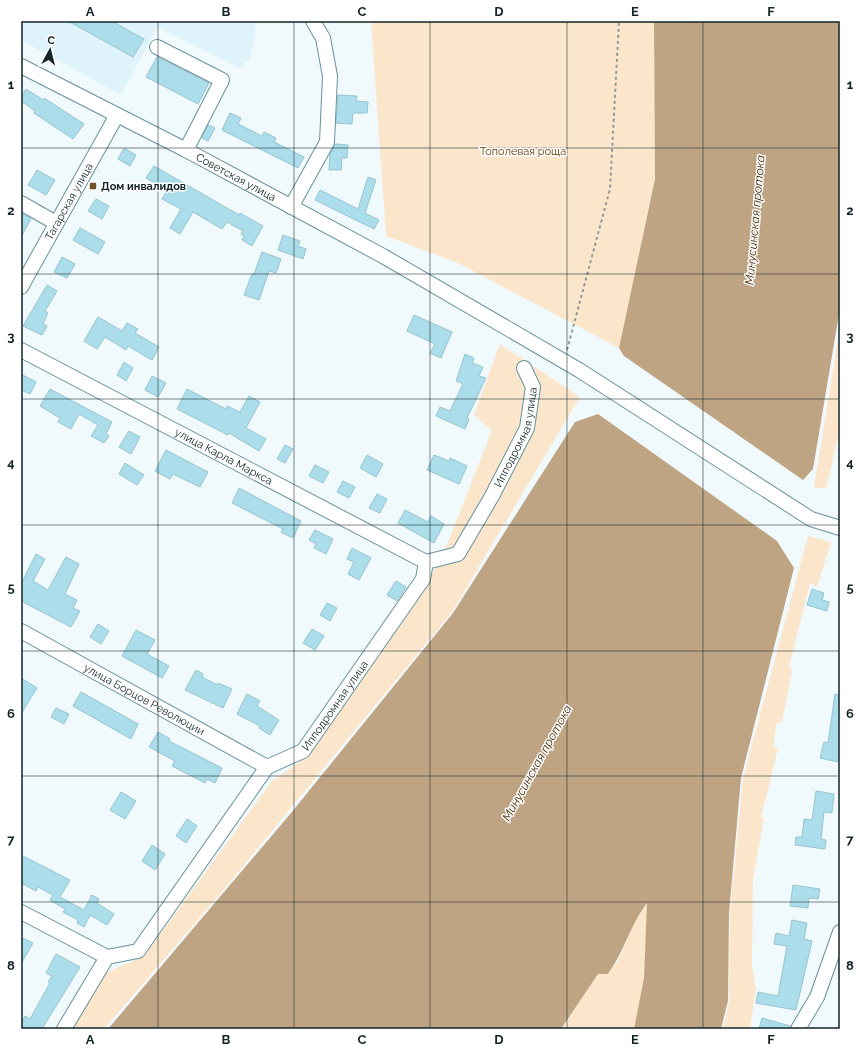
<svg xmlns="http://www.w3.org/2000/svg" width="861" height="1050" font-family="Raleway,sans-serif">
<rect width="100%" height="100%" fill="#f0f9fb"/>
<polygon fill="#dff4fa" points="21,21 254,21 256,32 249,61 245,62 241,69 157,27 121,95 21,40"/>
<g fill="#fbe6cc">
<polygon points="371,21 654,21 655,179 619,348 458,263 386,236"/>
<polygon points="840,326 840,428 826,489 814,487"/>
<polygon points="500,344 580,397 452,612 221,893 104,1029 61,1029 101,975 144,956 272,781 300,762 421,595 446,547 492,430 474,415"/>
<polygon points="808,536 831,542 817,587 810,583 789,667 792,671 782,722 777,722 773,747 778,748 761,818 764,818 753,880 752,965 756,988 750,1029 723,1029 729,1002 730,913 743,778"/>
<polygon points="648,903 644,978 634,1029 561,1029 598,974 608,974 618,961 634,922"/>
</g>
<g fill="#bea483">
<polygon points="654,21 840,21 840,308 813,469 803,480 624,356 619,348 655,179"/>
<path d="M598,414L777,541L794,568L741,778L729,913L728,1001L721,1029H634L644,978L647,903C630,925 624,952 608,974H598L561,1029H108L291,813L453,613L575,422Z"/>
</g>
<g fill="#abddea" stroke="#97c4cf">
<polygon points="68,21 111,21 144,39 133,57"/>
<polygon points="157,57 209,83 198,104 146,77"/>
<polygon points="26,89 43,100 44,98 84,124 73,139 34,113 35,111 21,101 21,97"/>
<polygon points="338,95 357,96 356,101 368,102 367,113 353,113 352,124 336,123"/>
<polygon points="230,113 241,118 238,124 262,136 264,132 276,138 274,142 304,157 298,168 222,130"/>
<polygon points="208,125 215,128 208,141 202,138"/>
<polygon points="335,144 348,145 347,158 342,158 341,170 329,170 330,154"/>
<polygon points="124,148 136,155 130,166 118,159"/>
<polygon points="154,166 239,215 240,213 263,226 252,246 242,240 244,236 241,234 243,231 227,222 222,229 193,212 180,234 170,228 181,209 162,199 167,190 146,178"/>
<polygon points="37,170 55,180 46,195 28,185"/>
<polygon points="368,177 376,180 365,213 379,220 374,229 315,200 320,190 358,209"/>
<polygon points="96,199 109,206 102,219 88,211"/>
<polygon points="21,213 31,219 21,237"/>
<polygon points="80,228 105,242 98,254 73,240"/>
<polygon points="283,235 300,241 298,246 306,249 303,259 278,250"/>
<polygon points="262,252 281,259 276,273 269,271 259,300 244,295 252,274 254,274"/>
<polygon points="62,257 75,264 67,278 54,272"/>
<polygon points="47,285 57,291 45,311 48,313 43,324 47,326 42,335 23,326"/>
<polygon points="414,315 452,332 441,358 430,353 435,344 407,331"/>
<polygon points="98,317 122,331 127,323 138,329 135,333 159,347 152,360 128,346 126,350 105,337 97,349 84,341"/>
<polygon points="465,354 474,358 472,363 483,367 479,376 486,378 467,418 469,419 465,429 436,416 440,407 450,411 463,384 456,381"/>
<polygon points="124,362 133,368 126,381 117,375"/>
<polygon points="21,374 36,382 30,394 21,390"/>
<polygon points="152,376 166,383 158,397 145,390"/>
<polygon points="50,389 112,422 106,434 109,436 104,443 91,436 98,425 79,414 71,429 58,422 60,418 40,406"/>
<polygon points="187,389 226,409 227,406 240,412 249,396 260,402 246,428 266,439 259,451 229,433 228,435 177,409"/>
<polygon points="129,431 140,437 131,454 119,447"/>
<polygon points="285,445 293,449 285,463 277,459"/>
<polygon points="166,450 208,472 200,487 173,474 170,479 155,471"/>
<polygon points="367,455 383,464 376,477 360,468"/>
<polygon points="434,455 449,461 450,458 467,466 459,484 427,470"/>
<polygon points="125,463 144,475 137,485 119,474"/>
<polygon points="315,465 329,472 323,483 309,476"/>
<polygon points="343,481 355,487 349,498 337,492"/>
<polygon points="239,488 301,521 293,538 281,532 283,529 232,503"/>
<polygon points="377,494 387,499 380,513 369,508"/>
<polygon points="405,510 428,522 431,516 444,524 434,543 398,523"/>
<polygon points="315,530 333,539 326,554 314,548 316,544 309,540"/>
<polygon points="352,548 371,558 359,580 348,574 354,562 347,559"/>
<polygon points="36,554 45,559 33,581 48,590 66,557 79,564 65,594 77,600 73,608 80,611 71,627 21,601 21,584"/>
<polygon points="396,581 406,587 397,601 387,595"/>
<polygon points="812,589 824,593 822,600 829,602 827,611 807,605"/>
<polygon points="327,603 337,608 330,621 320,615"/>
<polygon points="98,624 109,631 101,644 90,637"/>
<polygon points="312,629 324,636 315,650 303,643"/>
<polygon points="136,630 155,640 147,654 169,666 162,678 122,656"/>
<polygon points="196,670 203,674 202,677 217,685 218,683 232,689 223,708 185,690"/>
<polygon points="21,678 37,688 21,714"/>
<polygon points="81,692 138,724 131,739 73,706"/>
<polygon points="247,694 260,701 257,706 279,720 270,735 259,728 260,726 237,714"/>
<polygon points="835,694 840,695 840,755 838,762 820,758 824,742 828,743"/>
<polygon points="56,708 69,714 64,724 51,717"/>
<polygon points="158,732 170,739 169,741 222,768 215,783 207,779 205,783 172,766 175,761 149,747"/>
<polygon points="816,791 834,794 832,813 824,812 821,839 826,840 825,849 795,845 796,837 802,837 804,819 812,820"/>
<polygon points="121,792 136,801 125,819 110,810"/>
<polygon points="187,819 197,826 186,843 176,836"/>
<polygon points="152,845 165,854 155,870 142,861"/>
<polygon points="21,855 70,880 60,897 84,910 92,895 99,899 97,903 114,914 107,925 90,915 84,927 77,923 78,920 63,912 65,909 50,900 53,895 38,887 36,891 21,883"/>
<polygon points="793,885 820,889 818,899 809,898 808,908 790,906"/>
<polygon points="792,920 807,923 804,939 812,941 796,1010 756,1003 758,992 778,996 787,946 774,944 776,933 789,936"/>
<polygon points="21,937 33,943 21,964"/>
<polygon points="56,954 80,967 42,1029 21,1029 21,1023 25,1016 30,1019 50,983 48,982 52,976 46,973"/>
<polygon points="762,1018 790,1026 790,1029 759,1029"/>
</g>
<g fill="none" stroke-linecap="round" stroke-linejoin="round">
<defs>
<g id="minor">
<polyline points="157,47 222,80 186,150"/>
<path id="s1" d="M21,66L186,150L383,256L579,370L811,519L840,528"/>
<polyline points="21,203 56,223"/>
<polyline points="291,207 327,142 330,76 323,38 313,21"/>
<path id="s2" d="M21,287L117,115"/>
<path id="s3" d="M21,350L426,562"/>
<path id="s4" d="M21,631L267,767"/>
<polyline points="21,912 107,957"/>
<path id="s5" d="M64,1029L107,957L138,951L267,767L303,751L423,579L426,562L458,554L492,496L527,428L533,387L524,368"/>
<polyline points="798,1029 817,997 840,932"/>
</g>
</defs>
<use href="#minor" stroke="#67929d" stroke-width="16"/>
<polyline stroke="#8d9a9d" stroke-width="2" stroke-dasharray="3 3" stroke-linecap="butt" points="567,350 610,189 619,21"/>
<use href="#minor" stroke="#fff" stroke-width="14"/>
</g>
<path fill="none" stroke="#122428" stroke-width="1" stroke-opacity="0.55" d="M158,21V1029M294,21V1029M430,21V1029M567,21V1029M703,21V1029M21,148H840M21,274H840M21,399H840M21,525H840M21,651H840M21,776H840M21,902H840"/>
<rect fill="#705126" stroke="#fff" stroke-width="1.5" x="89" y="182" width="8" height="8" rx="2"/>
<g text-anchor="middle" dominant-baseline="central" stroke-width="3" stroke-linejoin="round" paint-order="stroke">
<g font-size="11" fill="#613d00" stroke="#fff">
<text x="523" y="151">Тополевая роща</text>
</g>
<g font-size="11" fill="#122428" stroke="#fff">
<text stroke="none"><textPath href="#s1" startOffset="242">Советская улица</textPath></text>
<text stroke="none"><textPath href="#s2" startOffset="98">Тагарская улица</textPath></text>
<text stroke="none"><textPath href="#s5" startOffset="771">Ипподромная улица</textPath></text>
<text stroke="none"><textPath href="#s3" startOffset="229">улица Карла Маркса</textPath></text>
<text stroke="none"><textPath href="#s4" startOffset="141">улица Борцов Революции</textPath></text>
<text stroke="none"><textPath href="#s5" startOffset="435">Ипподромная улица</textPath></text>
</g>
<g font-size="11" font-weight="bold" fill="#122428" stroke="#fff" text-anchor="start">
<text x="101" y="186">Дом инвалидов</text>
</g>
<g font-size="12" font-style="italic" fill="#422800" stroke="#fff">
<text transform="translate(755 220) rotate(-85)">Минусинская протока</text>
<text transform="translate(537 763) rotate(-61)">Минусинская протока</text>
</g>
</g>
<rect width="861" height="1050" fill="none" stroke="#ffffff" stroke-width="44"/>
<g transform="translate(50 50) rotate(7)" stroke="#ffffff" stroke-width="3" paint-order="stroke">
<path d="M0-3L7 15L0 10L-7 15Z" fill="#122428"/>
<text y="-6" font-size="11" font-weight="bold" text-anchor="middle" fill="#122428">С</text>
</g>
<rect x="22" y="22" width="817" height="1006" fill="none" stroke="#122428" stroke-width="1.5"/>
<g font-size="13" text-anchor="middle" font-weight="bold" fill="#122428">
<text x="90" y="16">A</text>
<text x="226" y="16">B</text>
<text x="362" y="16">C</text>
<text x="499" y="16">D</text>
<text x="635" y="16">E</text>
<text x="771" y="16">F</text>
<text x="11" y="89">1</text>
<text x="850" y="89">1</text>
<text x="11" y="215">2</text>
<text x="850" y="215">2</text>
<text x="11" y="341">3</text>
<text x="850" y="341">3</text>
<text x="11" y="467">4</text>
<text x="850" y="467">4</text>
<text x="11" y="592">5</text>
<text x="850" y="592">5</text>
<text x="11" y="718">6</text>
<text x="850" y="718">6</text>
<text x="11" y="844">7</text>
<text x="850" y="844">7</text>
<text x="11" y="970">8</text>
<text x="850" y="970">8</text>
<text x="90" y="1044">A</text>
<text x="226" y="1044">B</text>
<text x="362" y="1044">C</text>
<text x="499" y="1044">D</text>
<text x="635" y="1044">E</text>
<text x="771" y="1044">F</text>
</g>
</svg>
